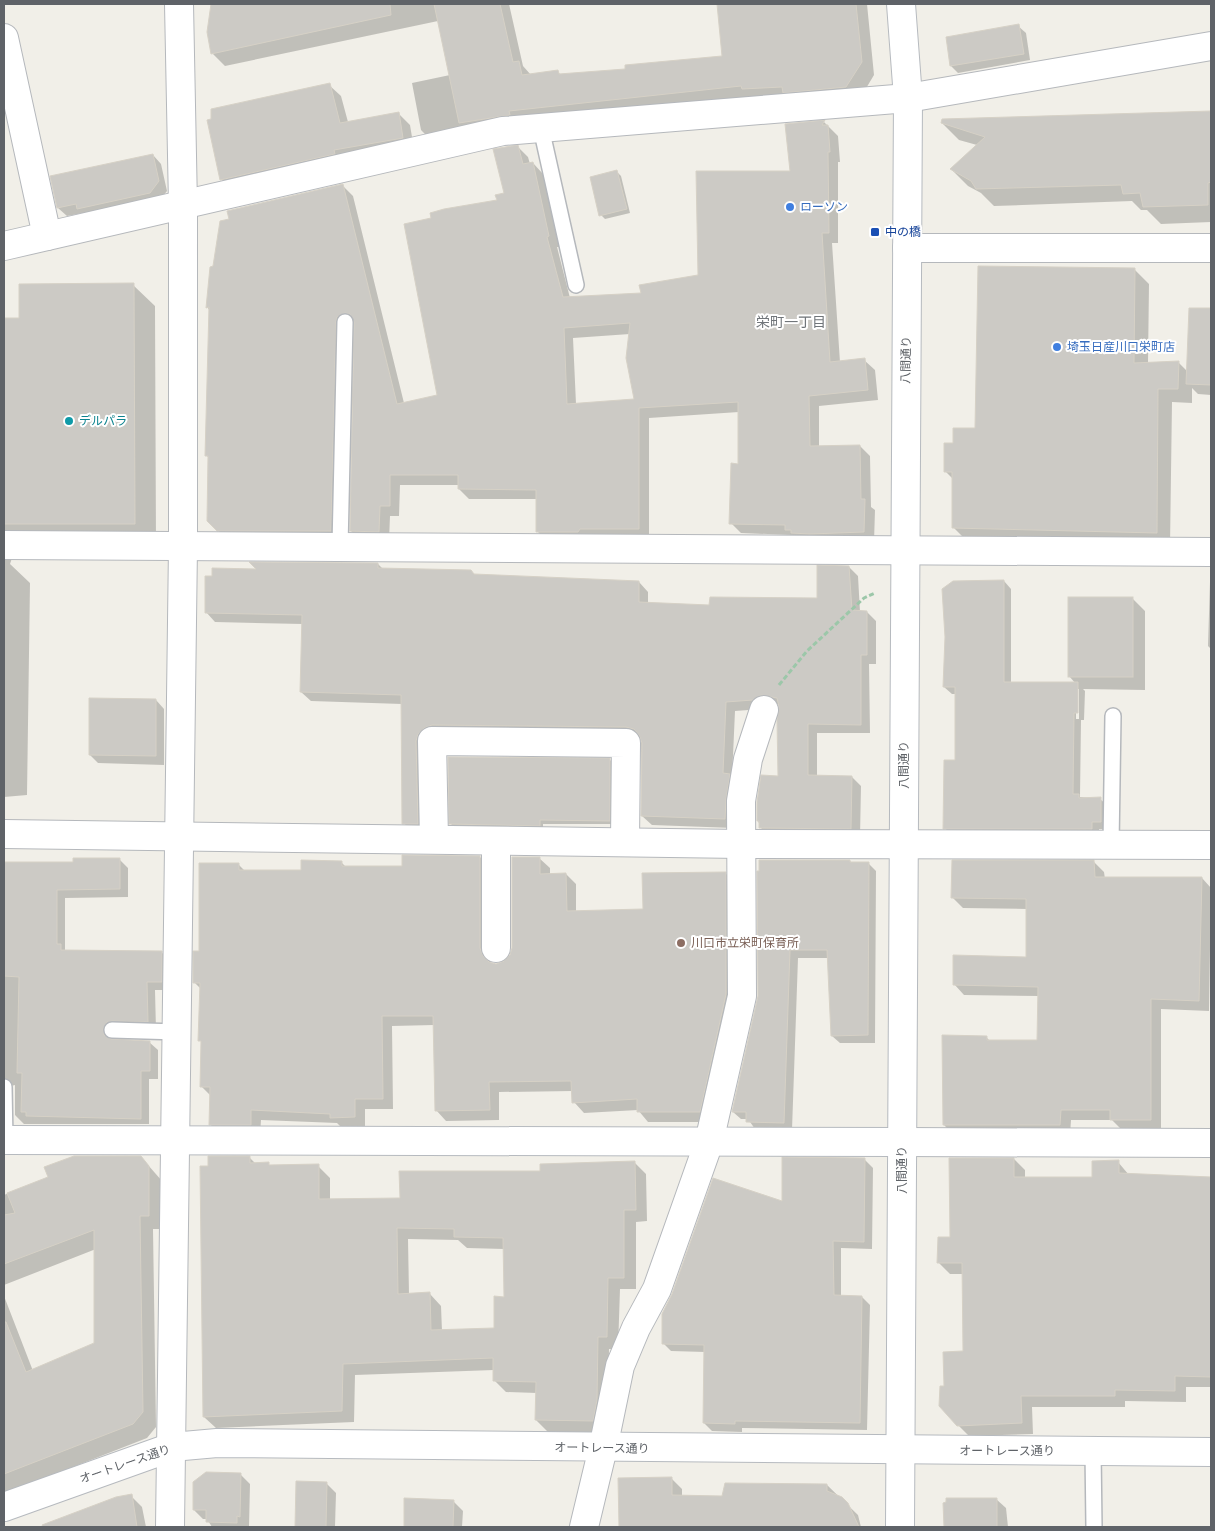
<svg xmlns="http://www.w3.org/2000/svg" width="1215" height="1531" font-family="'Archivo Narrow','Noto Sans JP',sans-serif">
<rect width="100%" height="100%" fill="#f1efe8"/>
<g fill="#0003" fill-rule="evenodd">
<polygon points="212,4 509,4 523,66 531,75 558,72 561,75 626,70 723,57 735,16 735,4 867,4 874,75 859,100 434,143 421,130 412,83 450,75 438,21 225,66 212,53 208,32"/>
<polygon points="1018,26 1026,33 1030,60 958,73 951,66"/>
<polygon points="329,85 341,96 348,122 398,113 410,125 414,149 233,191 221,179 213,120"/>
<polygon points="1211,112 1211,222 1161,224 1147,210 1141,210 1132,201 994,206 981,193 968,186 951,169 977,145 959,140 942,123 943,120"/>
<path d="M824,122L838,136L840,162H838V243H832L840,362L864,360L875,370L878,400L819,406V447L860,446L870,456L871,507L875,510L874,542L797,540L792,535L741,533L731,523L740,465L739,412L649,418V539L548,542L538,532L537,499H469L459,489V485H400L399,516H390L389,541H361L351,531L356,322L347,327L341,541L228,540L208,520L209,458L206,455L210,311L207,307L342,185L353,196L404,403L438,396L498,201L505,194L518,147L528,157L530,164L533,163L543,174L559,247H557L570,298L642,294L699,276L791,172L787,125ZM630,334L635,400L576,404L573,338Z"/>
<polygon points="153,155 161,164 167,191 158,202 87,217 83,213 67,216 58,208 52,177"/>
<polygon points="617,172 621,176 630,213 605,219 601,215"/>
<polygon points="1134,269 1149,284 1148,363 1178,362 1188,372 1189,322 1211,323 1211,395 1198,394 1192,388 1192,403 1172,402 1170,547 968,542 954,528 953,479 945,471 954,444 977,429"/>
<polygon points="133,285 155,306 156,545 12,558 10,564 30,583 27,795 4,797 4,319 20,319"/>
<polygon points="378,564 383,569 475,576 639,582 648,592 648,603 710,606 818,599 849,567 858,576 860,612 867,612 876,621 876,664 869,664 870,733 817,733 817,776 852,777 861,786 860,837 770,837 761,828 758,821 779,777 781,707 779,704 770,704 762,709 735,711 732,778 734,828 652,825 642,816 641,738 433,737 427,833 413,833 404,823 402,704 311,701 301,692 303,624 215,622 206,612 259,570"/>
<path d="M1004,581L1011,589V683L1076,684L1069,676L1132,598L1145,611V690L1083,689L1085,691L1084,720H1081L1080,797L1100,799L1108,806V829H1099V836H952L945,828L956,761L957,694H952L944,687ZM1076,689H1079V719H1076Z"/>
<polygon points="1210,581 1211,581 1211,649 1208,646"/>
<polygon points="156,700 164,709 164,765 98,763 90,755"/>
<polygon points="610,760 614,764 613,824 543,824 543,829 455,828 451,824"/>
<polygon points="480,857 490,868 490,960 491,964 496,965 505,962 511,956 539,858 550,868 550,875 566,874 576,884 576,912 644,911 725,873 736,883 736,1005 710,1122 648,1122 638,1110 584,1113 574,1102 573,1091 499,1092 499,1120 446,1121 436,1110 434,1025 392,1026 393,1109 365,1109 365,1127 341,1127 337,1123 261,1120 260,1135 220,1135 210,1124 211,1096 201,1086 201,989 194,982 200,952 239,865 246,872 302,872 341,862 346,867 404,867"/>
<polygon points="119,859 128,868 128,897 65,898 65,950 161,952 170,960 169,990 155,990 156,1030 115,1030 110,1038 111,1041 149,1042 158,1050 158,1079 149,1079 149,1124 24,1124 15,1115 15,1085 7,1087 4,1093 4,863 74,863"/>
<polygon points="850,861 852,863 868,863 876,871 875,1043 840,1043 832,1036 829,958 798,958 792,1130 755,1129 748,1119 741,1119 733,1112 759,996"/>
<polygon points="1094,862 1104,872 1105,879 1202,878 1211,888 1209,1011 1161,1009 1161,1130 1122,1130 1112,1120 1071,1120 1070,1135 954,1135 944,1125 986,1037 990,1041 1039,1041 1039,996 964,995 954,984 1027,958 1027,909 963,908 952,897"/>
<polygon points="141,1157 162,1181 163,1229 153,1229 156,1427 147,1438 4,1494 4,1296 33,1371 96,1344 96,1249 4,1285 4,1195 50,1177"/>
<path d="M249,1157L256,1164H268L271,1167L318,1166L330,1178V1200H401L541,1173L634,1162L646,1174L647,1221L636,1222V1289H620L618,1349H609L608,1412L604,1432H548L536,1420L537,1393L506,1392L494,1380V1370L355,1375L354,1422L216,1428L204,1417L209,1167ZM408,1239L458,1240L467,1248L504,1249L505,1298L495,1329L442,1331L441,1306L430,1294H409Z"/>
<polygon points="1014,1159 1025,1170 1025,1178 1093,1178 1118,1162 1129,1175 1211,1178 1211,1387 1186,1387 1186,1402 1125,1401 1125,1407 1032,1407 1033,1434 969,1436 958,1425 945,1388 965,1352 963,1274 950,1274 939,1263 951,1238"/>
<polygon points="865,1160 873,1168 872,1249 841,1248 841,1297 862,1297 870,1305 867,1430 742,1428 742,1432 712,1431 704,1423 705,1352 671,1351 663,1343 783,1203"/>
<polygon points="240,1474 250,1484 249,1527 212,1527 207,1519 203,1519 194,1510"/>
<polygon points="620,1479 672,1479 682,1489 682,1496 722,1497 827,1485 858,1515 861,1527 620,1527"/>
<polygon points="297,1482 326,1483 336,1493 335,1527 296,1527"/>
<polygon points="131,1496 142,1507 146,1527 44,1526"/>
<polygon points="996,1499 1006,1508 1008,1527 945,1527 945,1504"/>
<polygon points="406,1500 453,1501 463,1511 462,1527 405,1527"/>
</g>
<g fill="#cccac5" stroke="#d6d1c6" fill-rule="evenodd">
<polygon points="211,4 390,4 391,15 211,54 207,32"/>
<polygon points="434,4 500,4 513,62 519,61 522,75 558,70 559,74 625,69 625,65 722,56 717,4 856,4 862,62 846,87 783,93 782,87 742,89 741,86 509,111 510,115 459,123"/>
<polygon points="1019,24 1024,54 950,66 946,37"/>
<polygon points="330,83 340,123 399,112 403,138 334,150 335,154 220,180 207,120 211,119 211,109"/>
<polygon points="1211,111 1211,182 1208,183 1208,205 1143,207 1140,193 1123,194 1121,185 976,189 971,181 950,169 985,137 941,123 942,119"/>
<path d="M825,120L822,125H828L830,152H828L829,233H822L830,362L865,358L868,390L809,396L810,446L860,445L861,499H865L864,532L810,534L791,533V530H785V525L729,524L731,463L738,464V402L639,408V529H580L578,532H536V490L458,489V475H390V506H380L379,532L350,531L354,322L350,314L345,313L337,317L336,322L331,531H217L207,521L208,456H205L209,307L206,308L210,267L213,266L220,221L229,219L227,211L343,184L397,404L437,395L404,224L431,218L430,213L444,209L497,200L495,195L504,193L493,149L518,145L523,164L533,162L549,236L547,237L563,297L641,293L639,285L698,275L696,171H790L785,124ZM630,323L626,358L634,399L567,404L564,328Z"/>
<polygon points="153,154 159,181 150,193 77,209 76,204 57,208 50,176"/>
<polygon points="617,170 627,209 599,216 590,177"/>
<polygon points="978,266 1135,268 1134,363 1179,361 1178,389 1158,389 1157,533 952,528 952,472 944,472 944,443 953,443 953,428 975,428"/>
<polygon points="134,283 135,524 4,524 4,318 19,318 19,284"/>
<polygon points="1189,308 1211,308 1211,385 1186,384"/>
<polygon points="249,562 378,563 378,568 471,570 474,574 639,581 639,602 709,605 710,597 817,598 817,565 849,566 852,610 867,611 867,655 861,655 861,725 808,724 808,775 852,776 851,829 759,828 759,821 757,821 757,802 761,775 778,776 777,720 779,707 777,698 761,695 753,700 726,702 723,773 730,774 726,799 725,819 641,816 642,743 639,735 634,729 626,727 432,725 424,728 418,734 416,741 418,824 402,824 401,695 300,692 302,615 205,613 205,576 212,576 212,568 256,569"/>
<polygon points="1004,580 1004,682 1078,682 1078,713 1074,713 1073,794 1079,794 1079,798 1101,797 1101,822 1092,822 1092,829 943,829 944,760 955,760 955,687 943,687 945,637 942,589 953,581"/>
<rect x="1068" y="597" width="65" height="80"/>
<polygon points="89,698 156,699 156,756 89,755"/>
<polygon points="448,757 610,758 610,821 540,820 540,826 449,824"/>
<polygon points="402,855 480,856 480,948 483,956 489,962 496,964 504,961 510,955 512,948 512,857 540,857 540,874 566,873 567,911 643,909 642,873 726,872 726,994 700,1112 637,1112 637,1099 572,1103 571,1081 489,1082 490,1110 435,1111 433,1016 382,1016 383,1099 355,1099 355,1117 330,1118 330,1114 251,1110 251,1125 209,1125 210,1087 200,1087 201,1041 198,1041 200,983 193,983 193,951 199,951 199,863 239,863 239,870 301,870 301,860 342,861 342,866 402,866"/>
<polygon points="73,858 120,858 120,889 57,890 57,944 61,944 61,950 162,951 162,982 147,982 148,1022 112,1021 107,1022 103,1029 104,1035 111,1039 150,1041 150,1071 141,1071 141,1119 26,1116 26,1112 21,1112 22,1073 17,1073 19,977 4,976 4,862 73,862"/>
<polygon points="759,860 850,860 850,862 869,862 868,1035 831,1036 827,950 790,950 784,1123 746,1122 746,1112 732,1112 758,996 757,871 759,871"/>
<polygon points="952,860 1094,860 1095,877 1202,877 1199,1001 1151,999 1151,1120 1110,1120 1110,1110 1061,1110 1060,1125 943,1125 942,1035 987,1036 987,1040 1037,1040 1038,987 953,985 953,955 1026,957 1026,899 951,898"/>
<polygon points="74,1156 141,1156 149,1166 149,1216 140,1216 143,1412 133,1424 4,1474 4,1322 6,1322 26,1372 94,1343 94,1230 4,1264 4,1215 15,1213 7,1193 48,1177 44,1167"/>
<path d="M208,1156H250V1163L269,1162V1165L319,1164V1199L400,1198L399,1171H540V1164L635,1161L636,1210H624V1278H608L607,1337H598L597,1400L593,1421L535,1420L536,1382L493,1381V1358L343,1364L342,1411L203,1417L200,1166H208ZM397,1228L454,1229V1237L503,1238L504,1297L494,1296V1328L431,1330L430,1292L398,1294Z"/>
<polygon points="782,1157 865,1158 864,1242 833,1241 834,1295 862,1296 860,1423 735,1421 735,1424 703,1423 704,1345 662,1344 662,1314 672,1294 713,1178 782,1201"/>
<polygon points="949,1158 1014,1158 1014,1177 1092,1177 1092,1161 1119,1160 1119,1173 1211,1177 1211,1377 1175,1376 1175,1391 1115,1390 1115,1396 1021,1396 1022,1423 957,1426 939,1406 940,1386 944,1386 943,1352 963,1351 962,1263 937,1263 938,1237 950,1237"/>
<polygon points="206,1472 241,1473 240,1517 237,1516 237,1523 206,1522 206,1510 193,1510 193,1482"/>
<polygon points="672,1477 672,1495 722,1496 725,1483 827,1484 827,1491 842,1497 848,1503 859,1527 619,1527 618,1478"/>
<polygon points="296,1481 327,1482 326,1527 295,1527"/>
<polygon points="132,1494 137,1527 43,1527 42,1525 116,1497"/>
<polygon points="404,1498 454,1500 453,1527 404,1527"/>
<polygon points="946,1498 997,1498 997,1527 944,1527 943,1503 946,1502"/>
</g>
<g fill="none" stroke-linecap="round" stroke-linejoin="round">
<defs>
<g id="lane">
<polyline points="541,128 576,285"/>
<polyline points="340,547 345,322"/>
<polyline points="1111,845 1113,716"/>
<polyline points="112,1030 178,1032"/>
<polyline points="4,1087 5,1140"/>
<polyline points="1093,1451 1094,1527"/>
</g>
<g id="street">
<polyline points="4,38 47,236"/>
<polyline points="4,246 503,131 908,98 1211,46"/>
<polyline points="907,248 1211,248"/>
<polyline points="4,545 1211,552"/>
<polyline points="4,834 741,844 1211,845"/>
<polyline points="434,839 432,741 626,743 625,842"/>
<polyline points="496,841 496,948"/>
<polyline points="902,1142 1211,1143"/>
<polyline points="170,1527 183,546 183,206 179,4"/>
<polyline points="584,1527 603,1448 620,1366 636,1328 657,1289 709,1142 742,996 741,801 748,759 764,710"/>
</g>
<g id="secondary">
<polyline points="4,1140 902,1142"/>
<polyline points="4,1507 172,1447 217,1443 1211,1452"/>
<polyline points="900,1527 908,98 901,4"/>
</g>
</defs>
<use href="#lane" stroke="#b5b8bc" stroke-width="18"/>
<use href="#street" stroke="#b5b8bc" stroke-width="30"/>
<use href="#secondary" stroke="#b6babf" stroke-width="30"/>
<polyline stroke="#9cc7a9" stroke-width="3" stroke-dasharray="5 2.5" stroke-linecap="butt" points="779,685 807,651 864,598 875,593"/>
<use href="#lane" stroke="#fff" stroke-width="15"/>
<use href="#street" stroke="#fff" stroke-width="28"/>
<use href="#secondary" stroke="#fff" stroke-width="28"/>
</g>
<g fill="#3f7fe0" stroke="#fff" stroke-width="2">
<circle cx="790" cy="207" r="5"/>
<circle cx="1057" cy="347" r="5"/>
</g>
<rect fill="#1a4fb4" stroke="#fff" stroke-width="2" x="870" y="227" width="10" height="10" rx="2.5"/>
<circle fill="#0f9aa8" stroke="#fff" stroke-width="2" cx="69" cy="421" r="5"/>
<circle fill="#8d6e63" stroke="#fff" stroke-width="2" cx="681" cy="943" r="5"/>
<g text-anchor="middle" dominant-baseline="central" stroke-width="4" stroke-linejoin="round" paint-order="stroke">
<g font-size="12" fill="#366cbe" stroke="#fff" text-anchor="start">
<text x="800" y="207">ローソン</text>
<text x="1067" y="347">埼玉日産川口栄町店</text>
</g>
<g font-size="12" fill="#164399" stroke="#fff" text-anchor="start">
<text x="885" y="232">中の橋</text>
</g>
<g font-size="12" fill="#5f6368" stroke="#fff">
<text transform="translate(906 360) rotate(-89)">八間通り</text>
<text transform="translate(904 765) rotate(-90)">八間通り</text>
<text transform="translate(902 1170) rotate(-90)">八間通り</text>
<text transform="translate(602 1448) rotate(1)">オートレース通り</text>
<text x="1007" y="1451">オートレース通り</text>
<text transform="translate(125 1464) rotate(-19)">オートレース通り</text>
</g>
<g font-size="12" fill="#0d838f" stroke="#fff" text-anchor="start">
<text x="79" y="421">デルパラ</text>
</g>
<g font-size="12" fill="#785e54" stroke="#fff" text-anchor="start">
<text x="691" y="943">川口市立栄町保育所</text>
</g>
<g font-size="14" fill="#70757a" stroke="#fff">
<text x="791" y="322">栄町一丁目</text>
</g>
</g>
<rect width="1215" height="1531" fill="none" stroke="#5f6368" stroke-width="10"/>
</svg>
